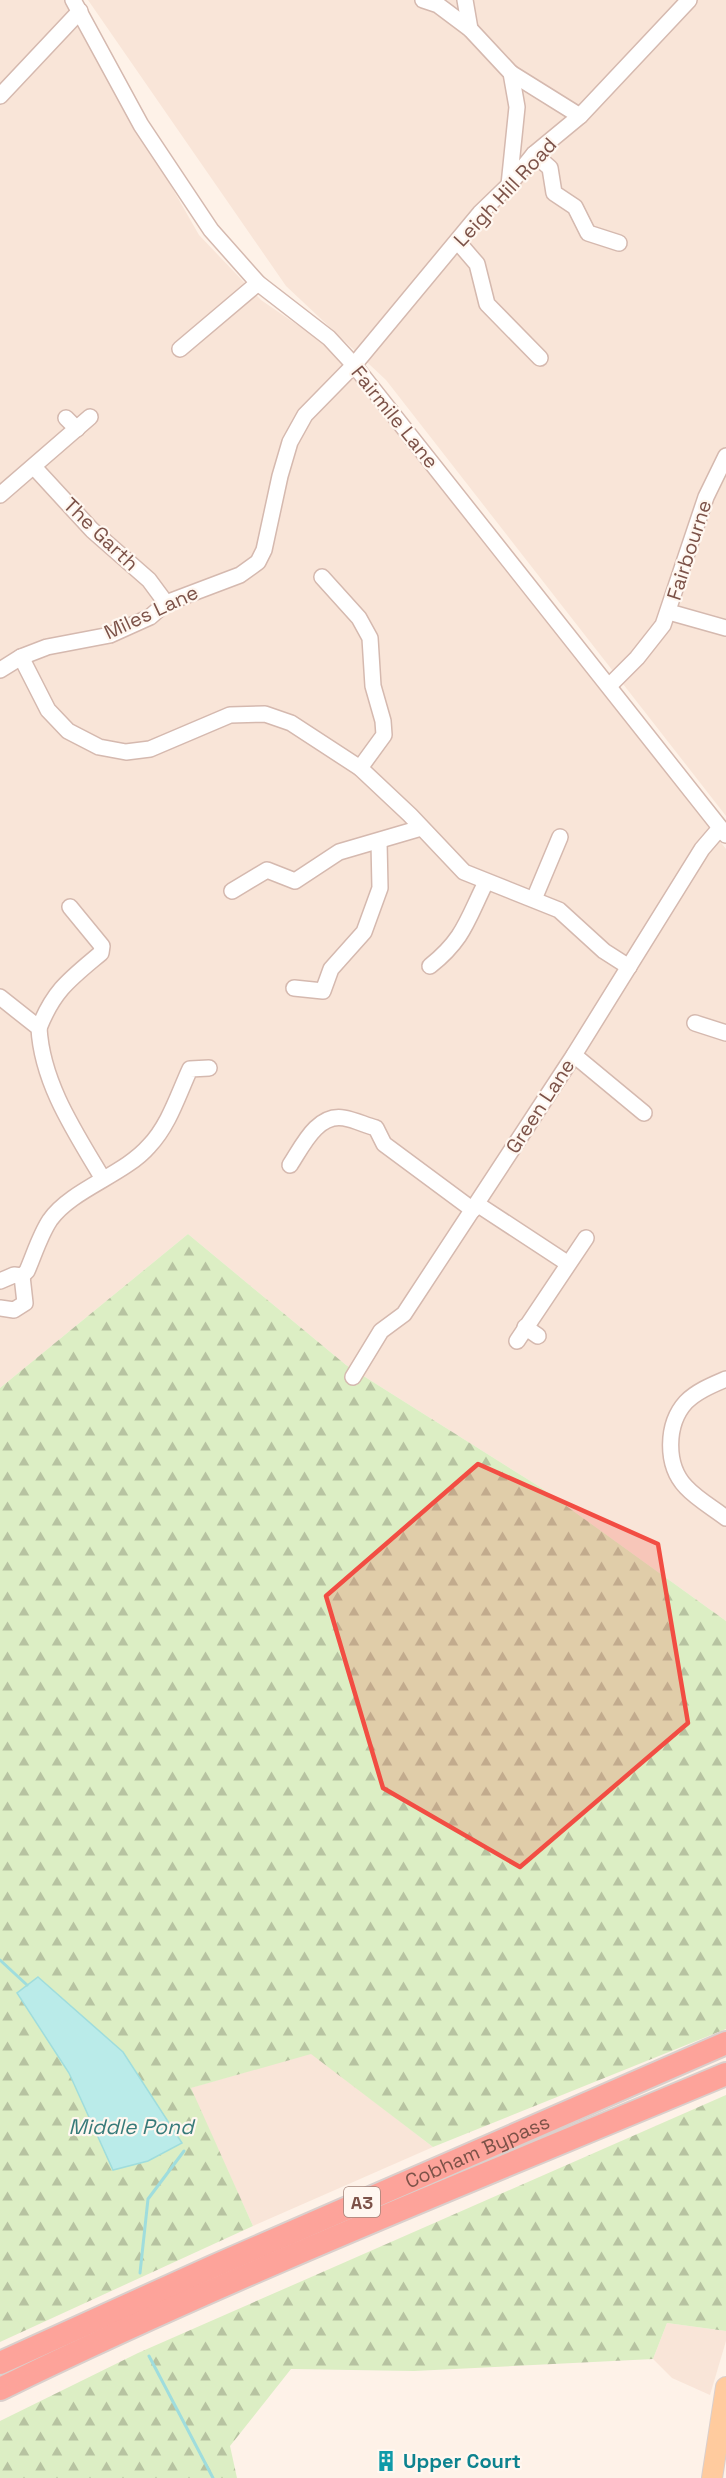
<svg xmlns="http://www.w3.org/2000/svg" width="726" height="2478" font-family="'Space Grotesk',sans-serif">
<defs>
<pattern id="forest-firs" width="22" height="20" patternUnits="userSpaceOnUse" patternTransform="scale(1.5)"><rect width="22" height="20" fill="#dceec4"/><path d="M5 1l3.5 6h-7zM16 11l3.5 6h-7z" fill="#b7c3a1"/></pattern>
</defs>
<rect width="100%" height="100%" fill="#fef2e8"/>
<g fill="#f9e5d8">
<polygon points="0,0 65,0 199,235 261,300 328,346 726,849 726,1621 540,1487 346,1365 188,1234 0,1388"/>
<polygon points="88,0 726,0 726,816 386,380 286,286"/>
<polygon points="311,2053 433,2147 253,2226 190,2088"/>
<polygon points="667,2323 726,2331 726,2341 710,2395 672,2378 653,2359"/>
</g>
<g fill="url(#forest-firs)">
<polygon points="188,1234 346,1365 540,1487 726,1621 726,2029 433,2147 311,2054 191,2088 253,2226 0,2342 0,1388"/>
<polygon points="726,2095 726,2331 667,2323 653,2359 414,2371 291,2369 230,2446 237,2478 0,2478 0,2421 138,2353"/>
</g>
<polygon fill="#baebe9" stroke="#9fdddd" stroke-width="1.5" points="38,1977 123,2052 182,2143 148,2161 113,2170 69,2073 17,1993"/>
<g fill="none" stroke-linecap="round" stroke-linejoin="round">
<g stroke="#9fdddd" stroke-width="3">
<polyline points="0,1960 27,1985"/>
<polyline points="140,2273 148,2199 184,2151"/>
<polyline points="149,2356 213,2478"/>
</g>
<defs>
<g id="minor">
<polyline points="73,0 141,125 211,230 258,283 329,338 354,365 726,835"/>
<polyline points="423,0 438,5 470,29 511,73 517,107 509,185"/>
<polyline points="465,0 470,29"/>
<polyline points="511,73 580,116"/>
<polyline points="0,96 80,11"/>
<polyline points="534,154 550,168 554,193 575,207 588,233 619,243"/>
<polyline points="458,242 477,264 487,304 540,358"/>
<polyline points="180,349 258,283"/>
<polyline points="66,418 77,429"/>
<polyline points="34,467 92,530 149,580 166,603"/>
<polyline points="0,495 90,417"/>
<polyline points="322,577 359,618 370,638 373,686 383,721 384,735 360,768"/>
<polyline points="669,612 726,628"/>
<polyline points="21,657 48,710 68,731 99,747 126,752 150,749 230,715 265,714 291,723 360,768 410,815 464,872 559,910 604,951 629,967"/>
<polyline points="0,670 21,657 47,647 110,635 150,617 166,603 240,575 258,562 264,550 280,476 290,442 305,415 354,365 480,213 509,185 534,154 580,116 689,0"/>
<polyline points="609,686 637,658 663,625 706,497 726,456"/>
<polyline points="232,891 267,870 295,881 339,852 421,828"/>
<polyline points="534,899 560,837"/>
<path d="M430,966C464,939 467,920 486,882"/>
<polyline points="294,988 323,991 331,969 364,932 380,888 379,842"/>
<path d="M0,997L39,1028C42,1083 75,1132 103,1179"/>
<polyline points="695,1023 726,1033"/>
<path d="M39,1028C54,990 70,979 101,953L102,946L70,907"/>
<polyline points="574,1055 644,1113"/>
<path d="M290,1165C302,1147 317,1113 344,1118C355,1120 365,1125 376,1128L384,1144L473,1210"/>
<polyline points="477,1204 567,1263"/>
<path d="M22,1276L27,1271C34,1255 40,1235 50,1220C72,1189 124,1175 149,1146C169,1125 178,1095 190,1069L209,1068"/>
<polyline points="0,1281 14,1275 22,1276"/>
<polyline points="0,1308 14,1310 25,1303 22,1276"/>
<polyline points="525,1327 538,1336"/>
<polyline points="517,1341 586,1238"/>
<polyline points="353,1377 381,1331 404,1314 574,1055 702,849 720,828"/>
<path d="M726,1379C712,1385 697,1391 686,1402C666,1424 665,1465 686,1487C697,1499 713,1508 726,1518"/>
</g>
<polyline id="major" points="712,2478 726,2387"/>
<g id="highway">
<path id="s1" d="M0,2363L212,2267L726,2043"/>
<path d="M0,2389C237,2273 483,2176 726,2074"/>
</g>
</defs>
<use href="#minor" stroke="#d5b9af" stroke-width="18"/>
<use href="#major" stroke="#dacfcc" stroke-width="22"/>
<use href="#highway" stroke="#dacfcc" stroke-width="26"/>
<use href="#minor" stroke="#fff" stroke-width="15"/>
<use href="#major" stroke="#ffcb9e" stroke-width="20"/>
<use href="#highway" stroke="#fda39a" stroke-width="22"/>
</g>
<path fill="#f24d43" fill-opacity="0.2" stroke="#f24d43" stroke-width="4.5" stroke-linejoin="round" d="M478,1464L658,1544L688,1723L520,1867L383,1788L326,1596Z"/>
<defs>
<symbol id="building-bare" viewBox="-9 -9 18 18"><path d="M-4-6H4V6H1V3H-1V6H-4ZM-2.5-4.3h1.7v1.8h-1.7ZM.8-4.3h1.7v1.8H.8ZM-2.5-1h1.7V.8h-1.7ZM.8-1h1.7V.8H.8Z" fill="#0f9aa8" stroke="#fff7f0" stroke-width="2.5" paint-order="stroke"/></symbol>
</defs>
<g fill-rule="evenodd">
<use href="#building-bare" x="371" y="2446" width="30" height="30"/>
</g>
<g text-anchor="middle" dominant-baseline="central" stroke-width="4.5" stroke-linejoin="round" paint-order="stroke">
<rect fill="#fff7f0" stroke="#a3847a" stroke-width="1.5" x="344" y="2187" width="36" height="30" rx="4.5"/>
<g font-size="18" font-weight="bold" fill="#7c5248">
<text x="362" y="2202">A3</text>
</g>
<g font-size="20" fill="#7c5248" stroke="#fff7f0">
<text transform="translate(505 192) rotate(-47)">Leigh Hill Road</text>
<text transform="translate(395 417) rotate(51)">Fairmile Lane</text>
<text transform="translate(101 534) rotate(44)">The Garth</text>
<text transform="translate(689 550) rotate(-72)">Fairbourne</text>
<text transform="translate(151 612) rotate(-25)">Miles Lane</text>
<text transform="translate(540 1106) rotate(-57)">Green Lane</text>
<text stroke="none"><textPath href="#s1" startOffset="522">Cobham Bypass</textPath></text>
</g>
<g font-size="20" font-weight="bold" fill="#0d838f" stroke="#fff7f0" text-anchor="start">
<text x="403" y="2461">Upper Court</text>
</g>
<g font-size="21" font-style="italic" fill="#387b7a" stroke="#fff7f0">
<text x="131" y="2126">Middle Pond</text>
</g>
</g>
</svg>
